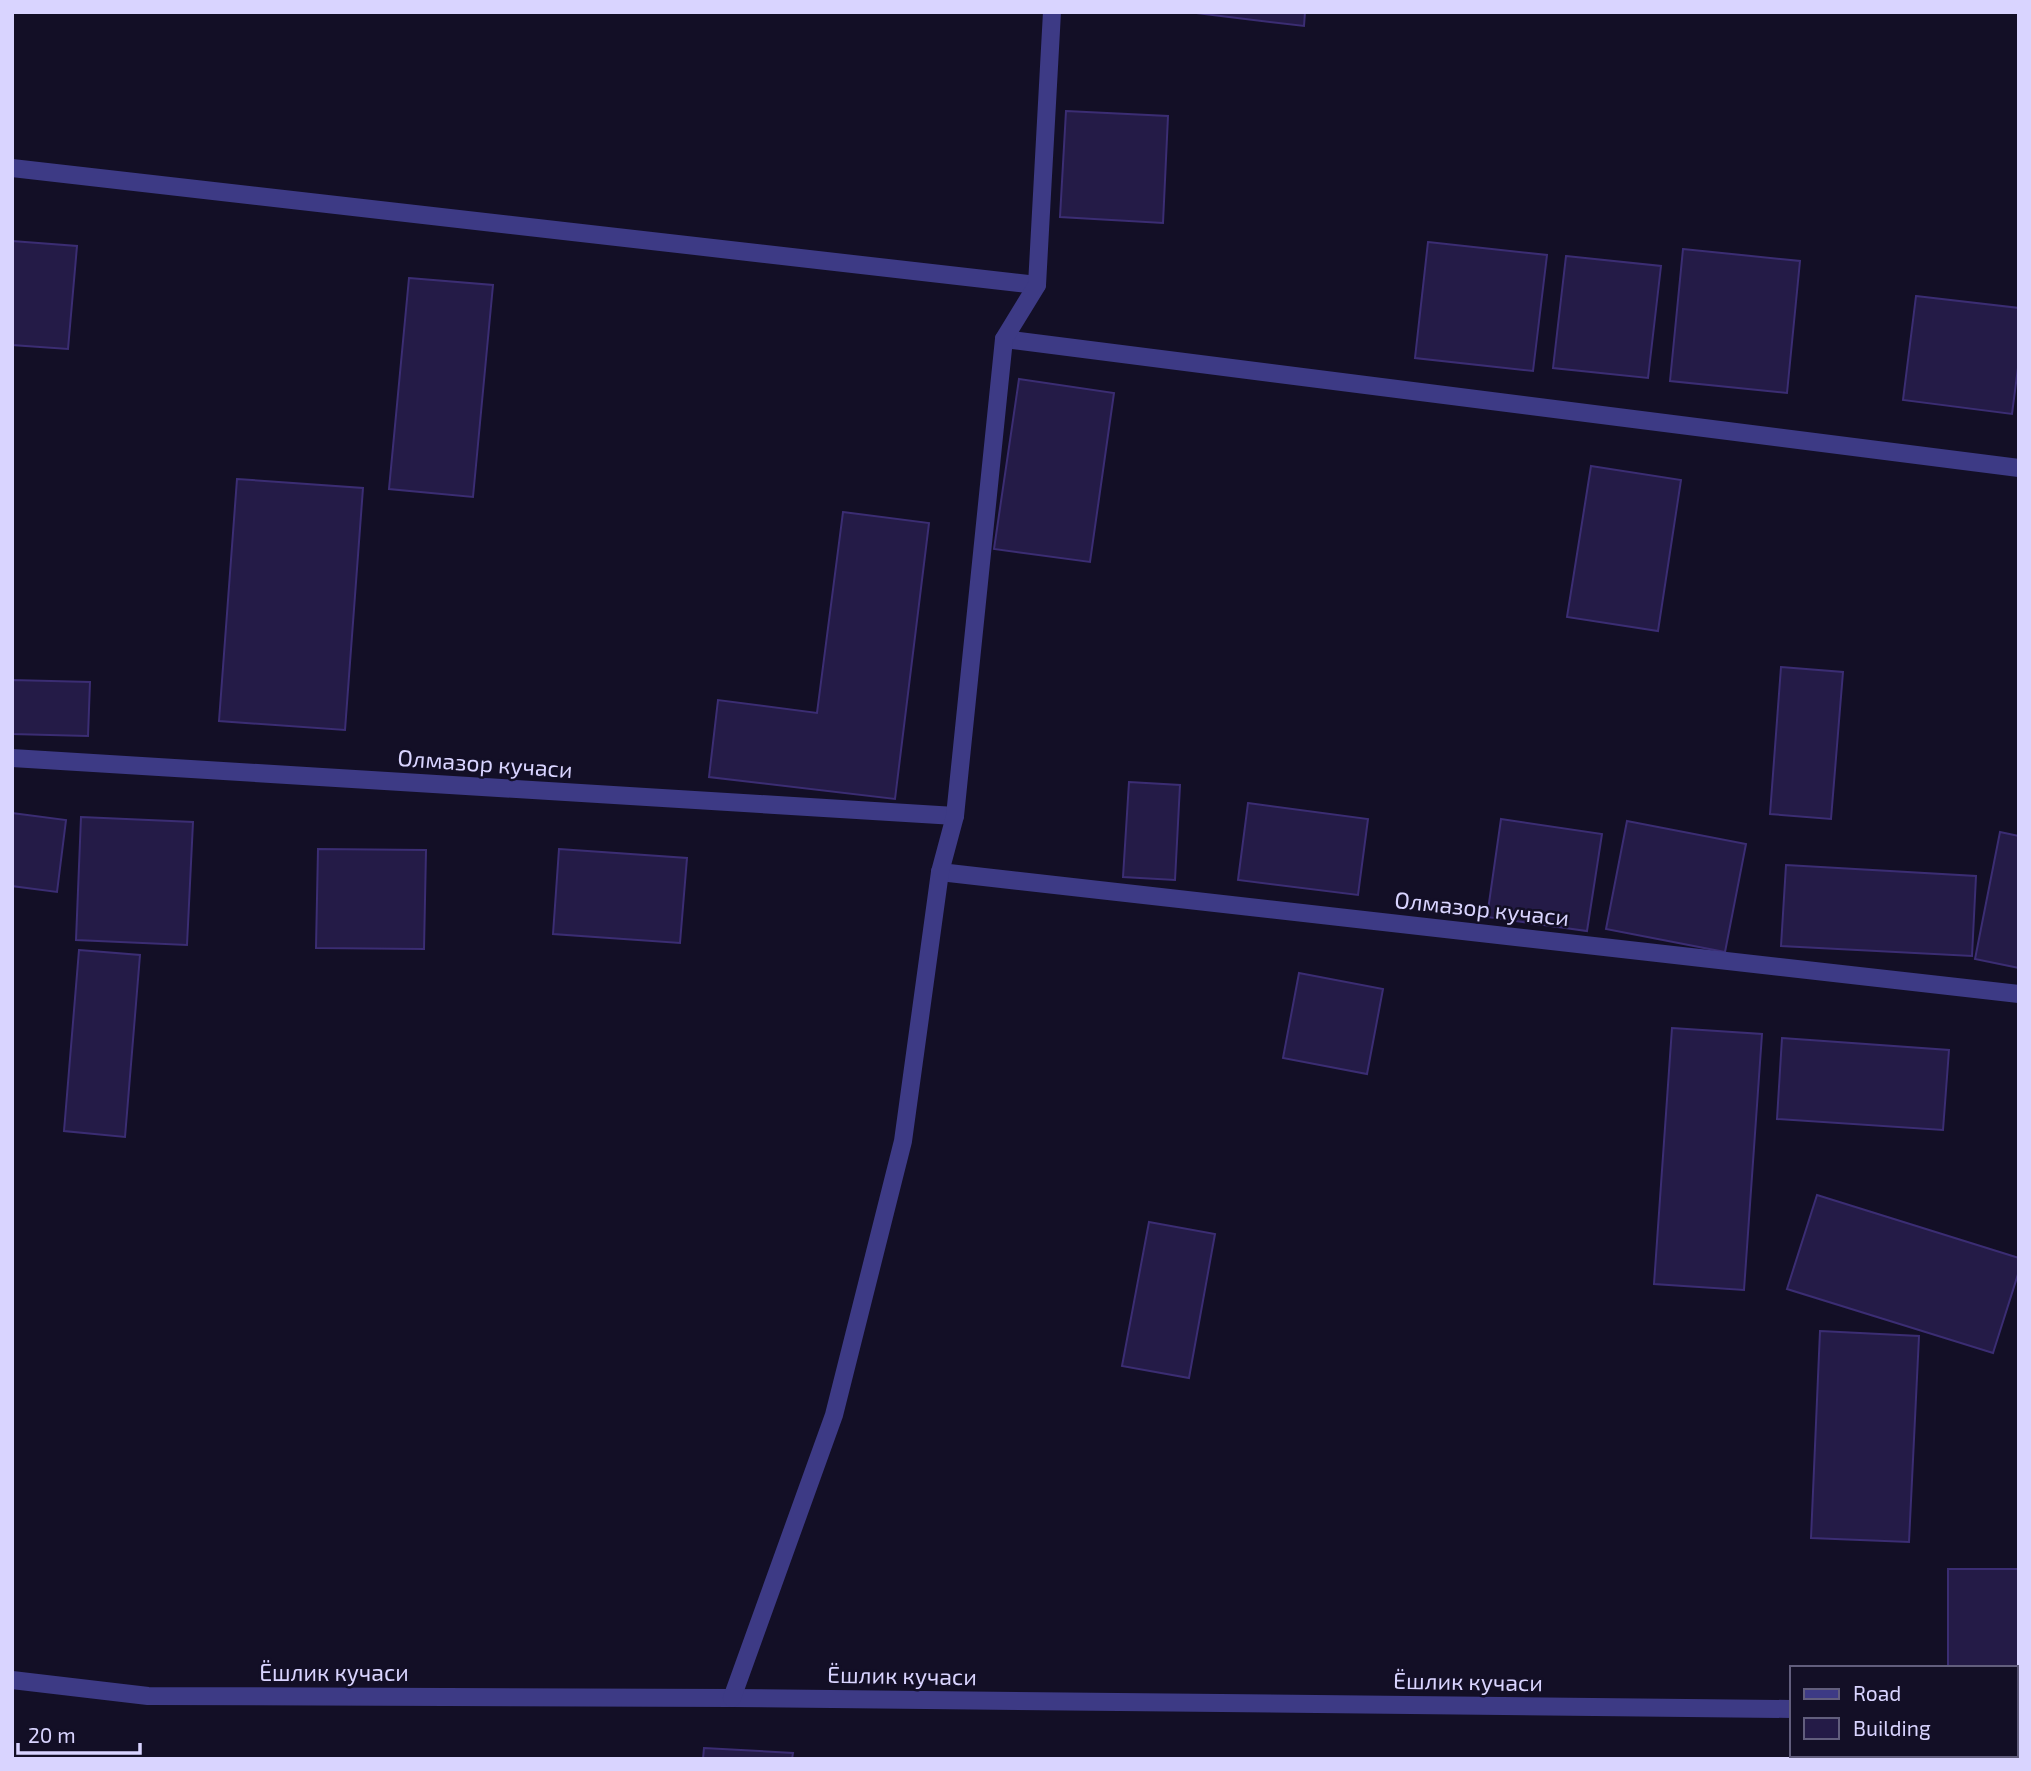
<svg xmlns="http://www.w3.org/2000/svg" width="2031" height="1771" font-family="'Exo 2',sans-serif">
<rect width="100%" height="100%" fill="#130f26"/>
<g fill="#241b47" stroke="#3b2d73" stroke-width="2">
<polygon points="1188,12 1305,12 1304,26"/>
<polygon points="1066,111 1168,116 1163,223 1060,217"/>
<polygon points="12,241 77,246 68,349 12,345"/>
<polygon points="1428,242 1547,255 1533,371 1415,358"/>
<polygon points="1683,249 1800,261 1787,393 1670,381"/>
<polygon points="1566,256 1661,266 1648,378 1553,368"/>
<polygon points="409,278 493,285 473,497 389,489"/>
<polygon points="1916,296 2019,308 2019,360 2012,414 1903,400"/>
<polygon points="1019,379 1114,393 1090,562 994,549"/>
<polygon points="1591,466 1681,480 1658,631 1567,617"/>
<polygon points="237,479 363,488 345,730 219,721"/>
<polygon points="843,512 929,523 895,799 709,777 718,700 817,713"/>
<polygon points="1781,667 1843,672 1831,819 1770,814"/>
<polygon points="12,680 90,682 88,736 12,734"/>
<polygon points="1129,782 1180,785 1175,880 1123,877"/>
<polygon points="1248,803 1368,819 1358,895 1238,880"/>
<polygon points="12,813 66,820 57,892 12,886"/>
<polygon points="81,817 193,822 187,945 76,940"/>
<polygon points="1501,819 1602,834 1587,931 1487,917"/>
<polygon points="1627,821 1746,844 1725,952 1606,929"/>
<polygon points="2000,832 2019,836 2019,968 1975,959"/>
<polygon points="318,849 426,850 424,949 316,948"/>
<polygon points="559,849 687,858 680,943 553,934"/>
<polygon points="1786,865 1976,876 1972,956 1781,946"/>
<polygon points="79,950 140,955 125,1137 64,1131"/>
<polygon points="1299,973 1383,989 1367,1074 1283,1058"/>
<polygon points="1672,1028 1762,1034 1744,1290 1654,1284"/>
<polygon points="1782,1038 1949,1050 1943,1130 1777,1119"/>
<polygon points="1817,1195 2019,1258 2019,1271 1993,1353 1787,1289"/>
<polygon points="1149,1222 1215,1234 1189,1378 1122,1366"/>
<polygon points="1820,1331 1919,1336 1909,1542 1811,1538"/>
<polygon points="1948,1569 2019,1569 2019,1673 2015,1673 2015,1668 1948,1668"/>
<polygon points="704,1748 793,1753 792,1759 703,1759"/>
</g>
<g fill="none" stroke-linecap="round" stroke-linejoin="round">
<g stroke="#3d3a85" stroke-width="18">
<polyline points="12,168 1037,285"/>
<polyline points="1004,339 2019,468"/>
<polyline points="12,758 955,816"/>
<polyline points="940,872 2019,994"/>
<polyline points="12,1680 148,1696 732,1698 1791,1709"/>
<polyline points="732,1698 834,1415 903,1141 940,872 955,816 1004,339 1037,285 1052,12"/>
<polyline points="2015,1711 2019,1711"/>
</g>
</g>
<g text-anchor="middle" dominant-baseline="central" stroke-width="5" stroke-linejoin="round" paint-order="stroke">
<g font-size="23" fill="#d9d4ff" stroke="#130f26">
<text transform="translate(485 763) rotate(4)">Олмазор кучаси</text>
<text transform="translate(1482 908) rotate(6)">Олмазор кучаси</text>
<text x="334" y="1672">Ёшлик кучаси</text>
<text transform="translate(902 1675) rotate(1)">Ёшлик кучаси</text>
<text transform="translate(1468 1681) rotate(1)">Ёшлик кучаси</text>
</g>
</g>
<rect width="2031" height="1771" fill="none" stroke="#d9d4ff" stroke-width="28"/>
<rect x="1790" y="1666" width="228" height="91" fill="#130f26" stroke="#625e7d" stroke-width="2"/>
<rect x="1804" y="1689" width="35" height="10" fill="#3d3a85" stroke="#625e7d" stroke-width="2"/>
<text x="1853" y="1701" font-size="21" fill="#d9d4ff">Road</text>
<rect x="1804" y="1718" width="35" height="21" fill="#241b47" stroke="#625e7d" stroke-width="2"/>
<text x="1853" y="1736" font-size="21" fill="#d9d4ff">Building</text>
<path d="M18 1743v10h122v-10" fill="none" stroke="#d9d4ff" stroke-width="3.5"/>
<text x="28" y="1743" font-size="21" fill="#d9d4ff" stroke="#130f26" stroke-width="5" paint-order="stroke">20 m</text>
</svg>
